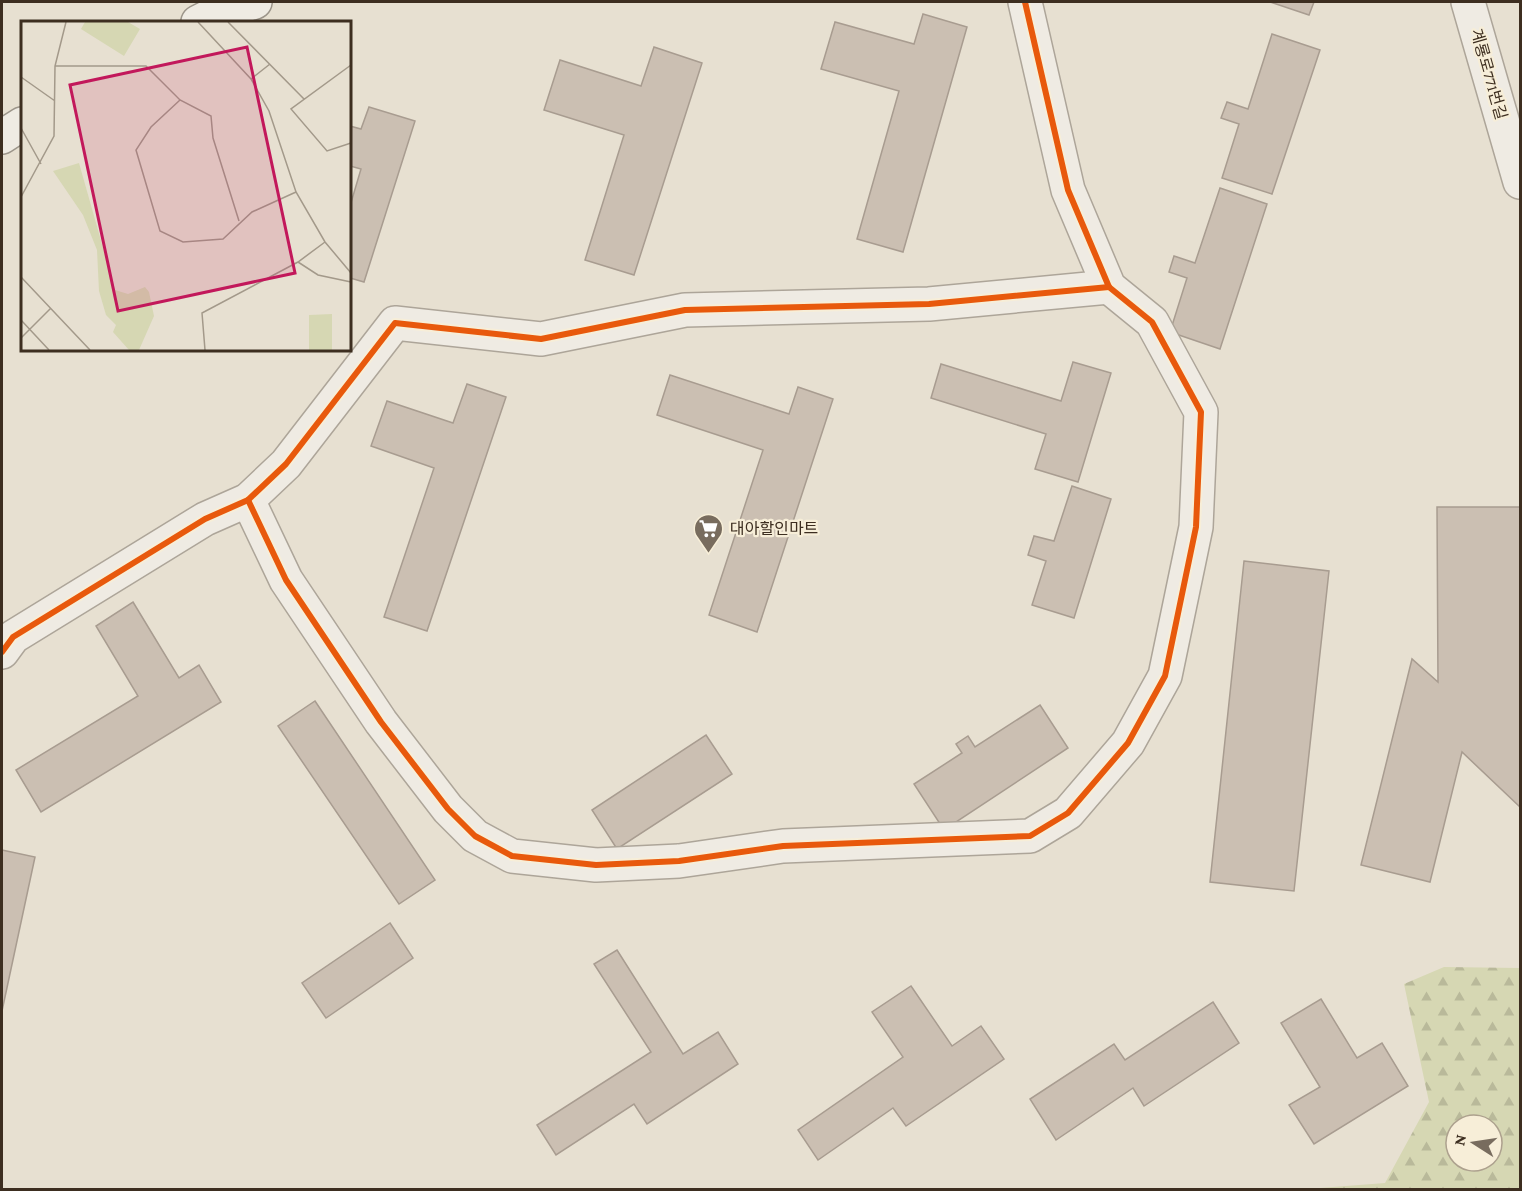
<svg xmlns="http://www.w3.org/2000/svg" width="1522" height="1191" font-family="'Crimson Pro','Noto Sans KR',serif">
<defs>
<pattern id="forest-firs" width="22" height="20" patternUnits="userSpaceOnUse" patternTransform="scale(1.5)"><rect width="22" height="20" fill="#d6d7b3"/><path d="M5 1l3.5 6h-7zM16 11l3.5 6h-7z" fill="#b9b99a"/></pattern>
</defs>
<rect width="100%" height="100%" fill="#e7e0d1"/>
<path fill="url(#forest-firs)" fill-rule="evenodd" d="M1444,967L1520,968V1189H1307L1385,1183L1429,1102L1404,984ZM1456,1125H1492V1161H1456Z"/>
<g fill="#cbbfb2" stroke="#a89c90" stroke-width="1.5">
<polygon points="1270,2 1314,2 1309,15"/>
<polygon points="923,14 967,27 903,252 857,239 899,91 821,69 835,22 914,44"/>
<polygon points="1272,34 1320,50 1272,194 1222,178 1239,124 1221,118 1227,102 1248,109"/>
<polygon points="654,47 702,63 634,275 585,260 624,135 544,110 560,60 641,86"/>
<polygon points="369,107 415,121 364,282 350,278 350,206 361,169 350,166 350,126 361,129"/>
<polygon points="1220,188 1267,204 1220,349 1170,332 1187,278 1169,272 1174,256 1195,263"/>
<polygon points="1073,362 1111,373 1078,482 1035,469 1046,434 931,398 941,364 1061,401"/>
<polygon points="670,375 789,414 798,387 833,399 757,632 709,615 763,450 657,415"/>
<polygon points="467,384 506,397 427,631 384,617 434,468 371,446 387,401 453,423"/>
<polygon points="1072,486 1111,499 1074,618 1032,605 1046,561 1028,555 1034,536 1054,541"/>
<polygon points="1437,507 1520,507 1520,807 1462,752 1430,882 1361,865 1412,659 1438,682"/>
<polygon points="1244,561 1329,571 1294,891 1210,882"/>
<polygon points="133,602 179,678 199,665 221,702 41,812 16,770 138,696 96,626"/>
<polygon points="315,701 435,880 399,904 278,726"/>
<polygon points="1040,705 1068,748 944,830 914,784 962,753 956,744 968,736 975,747"/>
<polygon points="706,735 732,774 617,849 592,810"/>
<polygon points="2,850 35,857 2,1011"/>
<polygon points="390,923 413,958 326,1018 302,983"/>
<polygon points="617,950 683,1054 718,1032 738,1064 647,1124 634,1104 556,1155 537,1125 651,1052 594,964"/>
<polygon points="911,986 952,1046 981,1026 1004,1059 906,1126 893,1108 818,1160 798,1130 903,1057 872,1012"/>
<polygon points="1321,999 1357,1058 1382,1043 1408,1086 1314,1144 1289,1105 1320,1087 1281,1023"/>
<polygon points="1213,1002 1239,1043 1144,1106 1133,1088 1056,1140 1030,1099 1114,1044 1125,1060"/>
</g>
<g fill="none" stroke-linecap="round" stroke-linejoin="round">
<defs>
<g id="minor">
<polyline points="248,500 286,580 381,722 448,809 475,836 512,856 596,865 679,861 783,846 1030,836 1068,813 1128,743 1165,676 1196,527 1201,412 1152,322 1109,287 1068,190 1025,2"/>
<polyline points="2,652 13,637 205,519 248,500 286,464 395,323 541,339 685,310 929,304 1109,287"/>
</g>
<polyline id="tertiary" points="1468,2 1520,182"/>
<g id="secondary">
<polyline points="198,22 208,17 255,2"/>
<polyline points="2,137 22,124"/>
</g>
</defs>
<use href="#minor" stroke="#ada599" stroke-width="36"/>
<use href="#tertiary" stroke="#ada599" stroke-width="36"/>
<use href="#secondary" stroke="#9c958a" stroke-width="36"/>
<use href="#minor" stroke="#efebe3" stroke-width="33"/>
<use href="#tertiary" stroke="#efebe3" stroke-width="33"/>
<use href="#secondary" stroke="#efebe3" stroke-width="33"/>
<defs>
<g id="cycleway">
<polyline points="248,500 286,580 381,722 448,809 475,836 512,856 596,865 679,861 783,846 1030,836 1068,813 1128,743 1165,676 1196,527 1201,412 1152,322 1109,287 1068,190 1025,2"/>
<polyline points="2,652 13,637 205,519 248,500 286,464 395,323 541,339 685,310 929,304 1109,287"/>
</g>
</defs>
<use href="#cycleway" stroke="#f7eed8" stroke-width="10"/>
<use href="#cycleway" stroke="#e8590c" stroke-width="6"/>
</g>
<defs>
<symbol id="supermarket-pin" viewBox="-11 -11 22 30"><path d="M0 17L-7.5 6A9.5 9.5 0 1 1 7.5 6Z" fill="#786c5e" stroke="#f7eed8"/><path d="M-6-5.5h2.5l.6 2H6L4.5 2H-2.5L-4.4-4H-6ZM-1.5 3.2a1.3 1.3 0 1 0 .1 0ZM3 3.2a1.3 1.3 0 1 0 .1 0Z" fill="#fff"/></symbol>
</defs>
<g fill-rule="evenodd">
<use href="#supermarket-pin" x="692" y="512" width="33" height="45"/>
</g>
<g text-anchor="middle" dominant-baseline="central" stroke-width="4.5" stroke-linejoin="round" paint-order="stroke">
<g font-size="16" fill="#3d2e20" stroke="#f7eed8">
<text transform="translate(1489 74) rotate(74)">계룡로771번길</text>
</g>
<g font-size="16" fill="#3d2e20" stroke="#f7eed8" text-anchor="start">
<text x="730" y="528">대아할인마트</text>
</g>
</g>
<g transform="translate(21 21)">
<rect width="330" height="330" fill="#e7e0d1"/>
<path d="M58,142L94,269L107,273L124,266L128,271L133,295L118,329H108L92,311L95,304L85,294L78,270L76,229L62,194L32,150Z" fill="#d6d7b3"/>
<path d="M64,1H107L119,8L103,35L60,8ZM311,293V329H288V294Z" fill="#d6d7b3"/>
<path fill="none" stroke="#a3998a" stroke-width="1.5" d="M177,1L230,58L248,90L275,171L304,221L330,252M207,1L283,78M330,44L270,88L306,130L330,122M34,45H125L159,79L190,95L192,117L218,200M0,56L34,80M230,58L249,43M159,79L130,106L115,129L139,210L162,221L202,218L231,191L275,171M0,107L20,143M0,176L33,115L34,45L45,1M277,241L297,254L330,261M0,256L69,329M0,299L28,329M0,317L30,287M184,329L181,292L277,241L304,221"/>
<path fill="#c2185b" fill-opacity="0.15" stroke="#c2185b" stroke-width="3" d="M226,26L274,252L97,290L49,64Z"/>
<rect width="330" height="330" fill="none" stroke="#3d2e20" stroke-width="3"/>
</g>
<rect width="1522" height="1191" fill="none" stroke="#3d2e20" stroke-width="6"/>
<g transform="translate(1474 1143) rotate(282)"><circle r="28" fill="#f7eed8" stroke="#ada18e" stroke-width="1.5"/>
<path d="M0-4.5L10 22L0 15L-10 22Z" fill="#786c5e"/>
<text y="-9" font-size="16" font-weight="bold" text-anchor="middle" fill="#3d2e20">N</text>
</g>
</svg>
